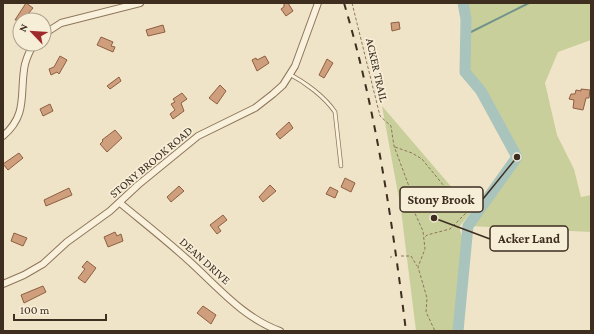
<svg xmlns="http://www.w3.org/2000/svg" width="594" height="334" font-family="'Crimson Pro',serif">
<rect width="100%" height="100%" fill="#f0e4c8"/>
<g fill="#c9cf9b">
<polygon points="463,3 591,3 591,40 558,52 545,83 557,135 574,169 581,197 591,195 591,232 468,226 517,157 481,91 465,72"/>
<polygon points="382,106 472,211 459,227 463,239 456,300 455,331 416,331 401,210"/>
</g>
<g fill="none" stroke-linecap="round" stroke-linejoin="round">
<polyline stroke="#6f938a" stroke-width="2" points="465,35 529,3"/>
<polyline stroke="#a9c4bc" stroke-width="11" points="458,331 468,226 517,157 481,91 465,72 466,19 463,3"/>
</g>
<g fill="#cf9f7d" stroke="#8d5f41">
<polygon points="26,3 33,8 23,20 15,20"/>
<polygon points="284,3 288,3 293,11 286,16 281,9 284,7"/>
<polygon points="399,22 400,29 392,31 391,23"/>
<polygon points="163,25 165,32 148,36 146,30"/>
<polygon points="101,37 113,42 111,46 115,47 113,52 97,45"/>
<polygon points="60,56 67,60 59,74 57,72 51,75 49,69 54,67"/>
<polygon points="265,56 269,63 257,71 252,60 256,58 257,60"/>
<polygon points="327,59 333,63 324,78 319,75"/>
<polygon points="119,77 121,81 110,89 107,86"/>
<polygon points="220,85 226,91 217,104 209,98"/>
<polygon points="581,89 590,90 589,98 586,98 583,110 573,108 574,100 569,99 571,94 575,94 576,90 581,91"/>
<polygon points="182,93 187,99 181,103 184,111 173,119 170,114 175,110 171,104 175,102 173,99"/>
<polygon points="50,104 53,111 43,116 40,109"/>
<polygon points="289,122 293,128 280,139 276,134"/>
<polygon points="115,130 122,138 107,152 100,144 103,141 102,140"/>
<polygon points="19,153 23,158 8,170 3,164"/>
<polygon points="345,178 355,183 351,192 341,187"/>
<polygon points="270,185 276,191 263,202 259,197"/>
<polygon points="179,186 184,191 171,202 167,197"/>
<polygon points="330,187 338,191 335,198 326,194"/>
<polygon points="69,188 72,195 46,206 44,200"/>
<polygon points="223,215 227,220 218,227 221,231 217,234 210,225"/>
<polygon points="115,232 117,236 121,234 123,241 108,247 104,237"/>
<polygon points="14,233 27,238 23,246 11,241"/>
<polygon points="87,261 96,268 85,283 78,278 85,269 82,267"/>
<polygon points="43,286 46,292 24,303 21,295"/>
<polygon points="203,306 216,315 211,324 197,313"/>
</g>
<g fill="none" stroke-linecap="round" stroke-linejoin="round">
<defs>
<path id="service" d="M289,74C305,82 325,97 335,112L341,166"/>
<g id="minor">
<polyline points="44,34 61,23 140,3"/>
<path d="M3,136C29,114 19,92 25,64C27,57 30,50 34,44"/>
<path d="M120,203C143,222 166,240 188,260C216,285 243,318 280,331"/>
<polyline points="3,284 24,275 43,264 67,242 110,211 138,185 198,136 255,108 273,94 283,85 295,66 318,3"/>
</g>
</defs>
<use href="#service" stroke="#8d765c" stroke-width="4.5"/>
<use href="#minor" stroke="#8d765c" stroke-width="8"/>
<g stroke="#8d765c" stroke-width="1" stroke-dasharray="3 2" stroke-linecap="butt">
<polyline points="352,3 380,116 391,126 394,146 410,189 407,202 413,209 423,231 425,249 418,267 427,298 426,312 435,331"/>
<polyline points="395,147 412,153 422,159 466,213 450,229 427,235 425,237"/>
<polyline points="401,256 411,256 417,266"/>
<polyline points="390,257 392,257"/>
</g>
<use href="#service" stroke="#faf1dc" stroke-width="3"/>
<use href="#minor" stroke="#faf1dc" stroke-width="6"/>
<path stroke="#3d2e20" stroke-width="2" stroke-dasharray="7 7" stroke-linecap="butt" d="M344,3C376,110 392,220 406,331"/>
</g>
<g text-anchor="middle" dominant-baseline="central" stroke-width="3.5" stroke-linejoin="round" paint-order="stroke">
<g font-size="12" fill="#3d2e20" stroke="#f7eed8">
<text transform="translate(377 70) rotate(77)">ACKER TRAIL</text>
<text transform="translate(151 162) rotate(-40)">STONY BROOK ROAD</text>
<text transform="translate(205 261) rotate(42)">DEAN DRIVE</text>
</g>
</g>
<path fill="none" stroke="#3d2e20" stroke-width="1.5" d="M517 157L483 199M434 218L490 239"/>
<g fill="#3d2e20" stroke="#f7eed8" stroke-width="1.5">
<circle cx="517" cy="157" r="4"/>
<circle cx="434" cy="218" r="4"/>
</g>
<g fill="#f7eed8" stroke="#3d2e20" stroke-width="1.5">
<rect x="400" y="187" width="83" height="25" rx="4"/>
<rect x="490" y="226" width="78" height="25" rx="4"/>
</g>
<g font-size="13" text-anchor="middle" font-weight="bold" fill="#3d2e20">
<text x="441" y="204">Stony Brook</text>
<text x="529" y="243">Acker Land</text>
</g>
<rect width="594" height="334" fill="none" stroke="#3d2e20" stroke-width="8"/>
<g transform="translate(32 32) rotate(295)"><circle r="19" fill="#f7eed8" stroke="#ada18e"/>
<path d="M0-3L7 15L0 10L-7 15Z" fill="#9e2a2b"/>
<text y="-6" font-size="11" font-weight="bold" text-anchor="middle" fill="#3d2e20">N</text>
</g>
<path d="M14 314v6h92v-6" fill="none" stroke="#3d2e20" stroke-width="2"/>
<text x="20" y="314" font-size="12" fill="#3d2e20" stroke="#f7eed8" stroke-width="3" paint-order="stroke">100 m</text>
</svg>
